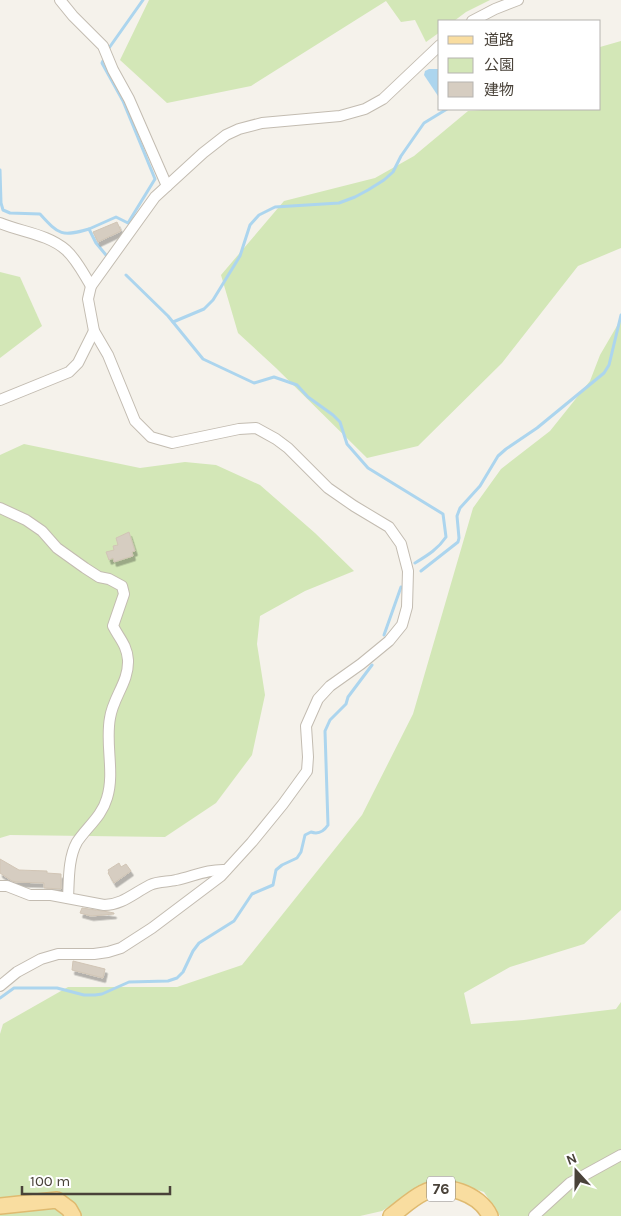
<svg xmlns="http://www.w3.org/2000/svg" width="621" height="1216" font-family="Karla,'Noto Sans JP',sans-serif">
<defs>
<filter id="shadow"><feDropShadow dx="2.5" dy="4.5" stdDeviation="0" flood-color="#0004"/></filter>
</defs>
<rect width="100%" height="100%" fill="#f5f2eb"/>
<g fill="#d3e7b7">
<polygon points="149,0 490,0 466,12 454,21 440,21 440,32 426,42 415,20 401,22 386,1 251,86 167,103 120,60"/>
<polygon points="621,41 621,248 578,266 502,363 418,446 367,458 276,368 238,333 221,275 284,201 375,178 414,156 468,111 498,109 600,109 600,47"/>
<polygon points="0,272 20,277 42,326 0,358"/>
<polygon points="621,319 621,910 584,944 510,967 464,993 471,1024 524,1020 616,1009 621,1002 621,1216 500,1216 484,1192 447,1180 426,1182 382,1211 360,1216 0,1216 0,1034 3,1024 68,987 177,987 242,965 362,815 413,714 473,508 501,469 550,431 590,381 600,355"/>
<polygon points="24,444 140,468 185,462 216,465 260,485 315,533 354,571 305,591 260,616 257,644 265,695 252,755 216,803 165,837 10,835 0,838 0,455"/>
</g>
<polygon fill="#acd5ee" points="429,69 440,69 440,99 424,75 425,71"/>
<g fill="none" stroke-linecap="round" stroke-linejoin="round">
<g stroke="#acd5ee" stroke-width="3">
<polyline points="109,48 143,0"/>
<path d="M0,170L1,203L3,210L10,213L40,214C59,235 62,237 89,229L96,243L106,255"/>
<polyline points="89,229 116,217 128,223 155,179 123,101 102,63 103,61"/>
<path d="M126,275L168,316L203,359L254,383L274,377L297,385L308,397L333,415L340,422L347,444L368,468L443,514L446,537C438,549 428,555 415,563"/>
<polyline points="173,322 204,309 213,300 240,256 250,225 259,215 275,207 339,203 355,197 368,190 384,180 393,172 401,156 424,123 447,109"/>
<polyline points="421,571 458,542 459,538 457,516 460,508 480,486 498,456 506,449 537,428 604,373 609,365 621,315"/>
<polyline points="384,635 401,587"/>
<path d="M0,998L14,988H57L84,995H95L102,994L129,982L168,981L177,978L183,972L193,951L199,943L234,921L252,894L273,885L276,870L282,865L297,858L301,852L305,835L311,832C319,835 324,831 328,825L325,731L330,720L346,704L348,697L372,665"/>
</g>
</g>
<g fill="#d6cdc1" stroke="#d1c5b5" filter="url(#shadow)">
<polygon points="117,222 121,231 98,242 93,232"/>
<polygon points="129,532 135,551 132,552 133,556 114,562 113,558 109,560 106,552 114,550 113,546 118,545 116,538"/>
<polygon points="0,859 19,870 47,871 47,873 61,874 61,889 44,888 44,883 16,882 12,881 0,873"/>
<polygon points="119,863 121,867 126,864 131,871 114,883 108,873 109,872 108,870"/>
<polygon points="82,908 109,912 114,913 114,914 91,916 80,913"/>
<polygon points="73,961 105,969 103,978 72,970"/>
</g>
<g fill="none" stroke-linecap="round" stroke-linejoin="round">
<defs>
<g id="minor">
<polyline points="60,0 73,16 103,46 113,70 129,99 167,186"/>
<polyline points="472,21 495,9 518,0"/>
<path d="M0,223C21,232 48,234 66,250C77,260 83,273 91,286"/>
<polyline points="0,400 69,372 78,363 94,331"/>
<path d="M0,508L26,520L42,531L57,548L85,568L99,577L109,579L122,586L124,594L113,626C119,638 127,645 128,660C129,682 113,697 110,718C105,744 115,772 107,798C102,816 87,827 77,842C68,858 69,881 68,898"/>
<path d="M0,886H7L30,895H51L104,905C122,905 134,893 150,885C158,881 168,882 176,880C194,876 208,869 226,870"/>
<polyline points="0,986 17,972 41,959 58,954 94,954 108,952 121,948 152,928 221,876 252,842 283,804 307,771 308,757 306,726 318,699 330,686 361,664 389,641 402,625 407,607 408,571 401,544 389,527 354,506 328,488 288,448 276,439 256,428 239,429 172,443 151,437 135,421 108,355 94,331 88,299 91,286 155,197 203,153 226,135 239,129 262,123 340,116 365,109 383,99 440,45"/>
<polyline points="534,1216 570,1183 621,1155"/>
</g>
<g id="primary">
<polyline points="0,1206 57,1200 69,1209 73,1216"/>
<path d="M391,1216C401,1209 411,1199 423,1193C444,1181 480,1194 490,1216"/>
</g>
</defs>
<use href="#minor" stroke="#c3bcb1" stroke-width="12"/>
<use href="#primary" stroke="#dfba70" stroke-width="18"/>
<use href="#minor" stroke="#fff" stroke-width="10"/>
<use href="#primary" stroke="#f9dda0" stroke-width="15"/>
</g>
<g text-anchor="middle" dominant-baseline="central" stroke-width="4" stroke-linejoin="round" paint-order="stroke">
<rect fill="#fff" stroke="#807b74" stroke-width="1" x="427" y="1176.5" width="28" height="25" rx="4"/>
<g font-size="15" font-weight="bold" fill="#494239">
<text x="441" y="1189">76</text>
</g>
</g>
<rect x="438" y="20" width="162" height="90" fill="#ffffff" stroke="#b6b3b0"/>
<rect x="448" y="36" width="25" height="8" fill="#f9dda0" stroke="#b6b3b0"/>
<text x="484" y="45" font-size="15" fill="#494239">道路</text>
<rect x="448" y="58" width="25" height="15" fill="#d3e7b7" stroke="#b6b3b0"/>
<text x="484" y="70" font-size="15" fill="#494239">公園</text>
<rect x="448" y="82" width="25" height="15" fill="#d6cdc1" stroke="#b6b3b0"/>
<text x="484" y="95" font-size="15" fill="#494239">建物</text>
<g transform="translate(576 1171) rotate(339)" stroke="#ffffff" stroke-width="4" paint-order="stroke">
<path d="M0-4L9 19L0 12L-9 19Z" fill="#494239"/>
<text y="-8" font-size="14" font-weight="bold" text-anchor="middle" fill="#494239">N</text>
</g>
<path d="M22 1186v8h148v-8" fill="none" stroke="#494239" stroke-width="2.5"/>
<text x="30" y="1186" font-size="15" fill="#494239" stroke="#ffffff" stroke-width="4" paint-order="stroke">100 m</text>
</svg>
